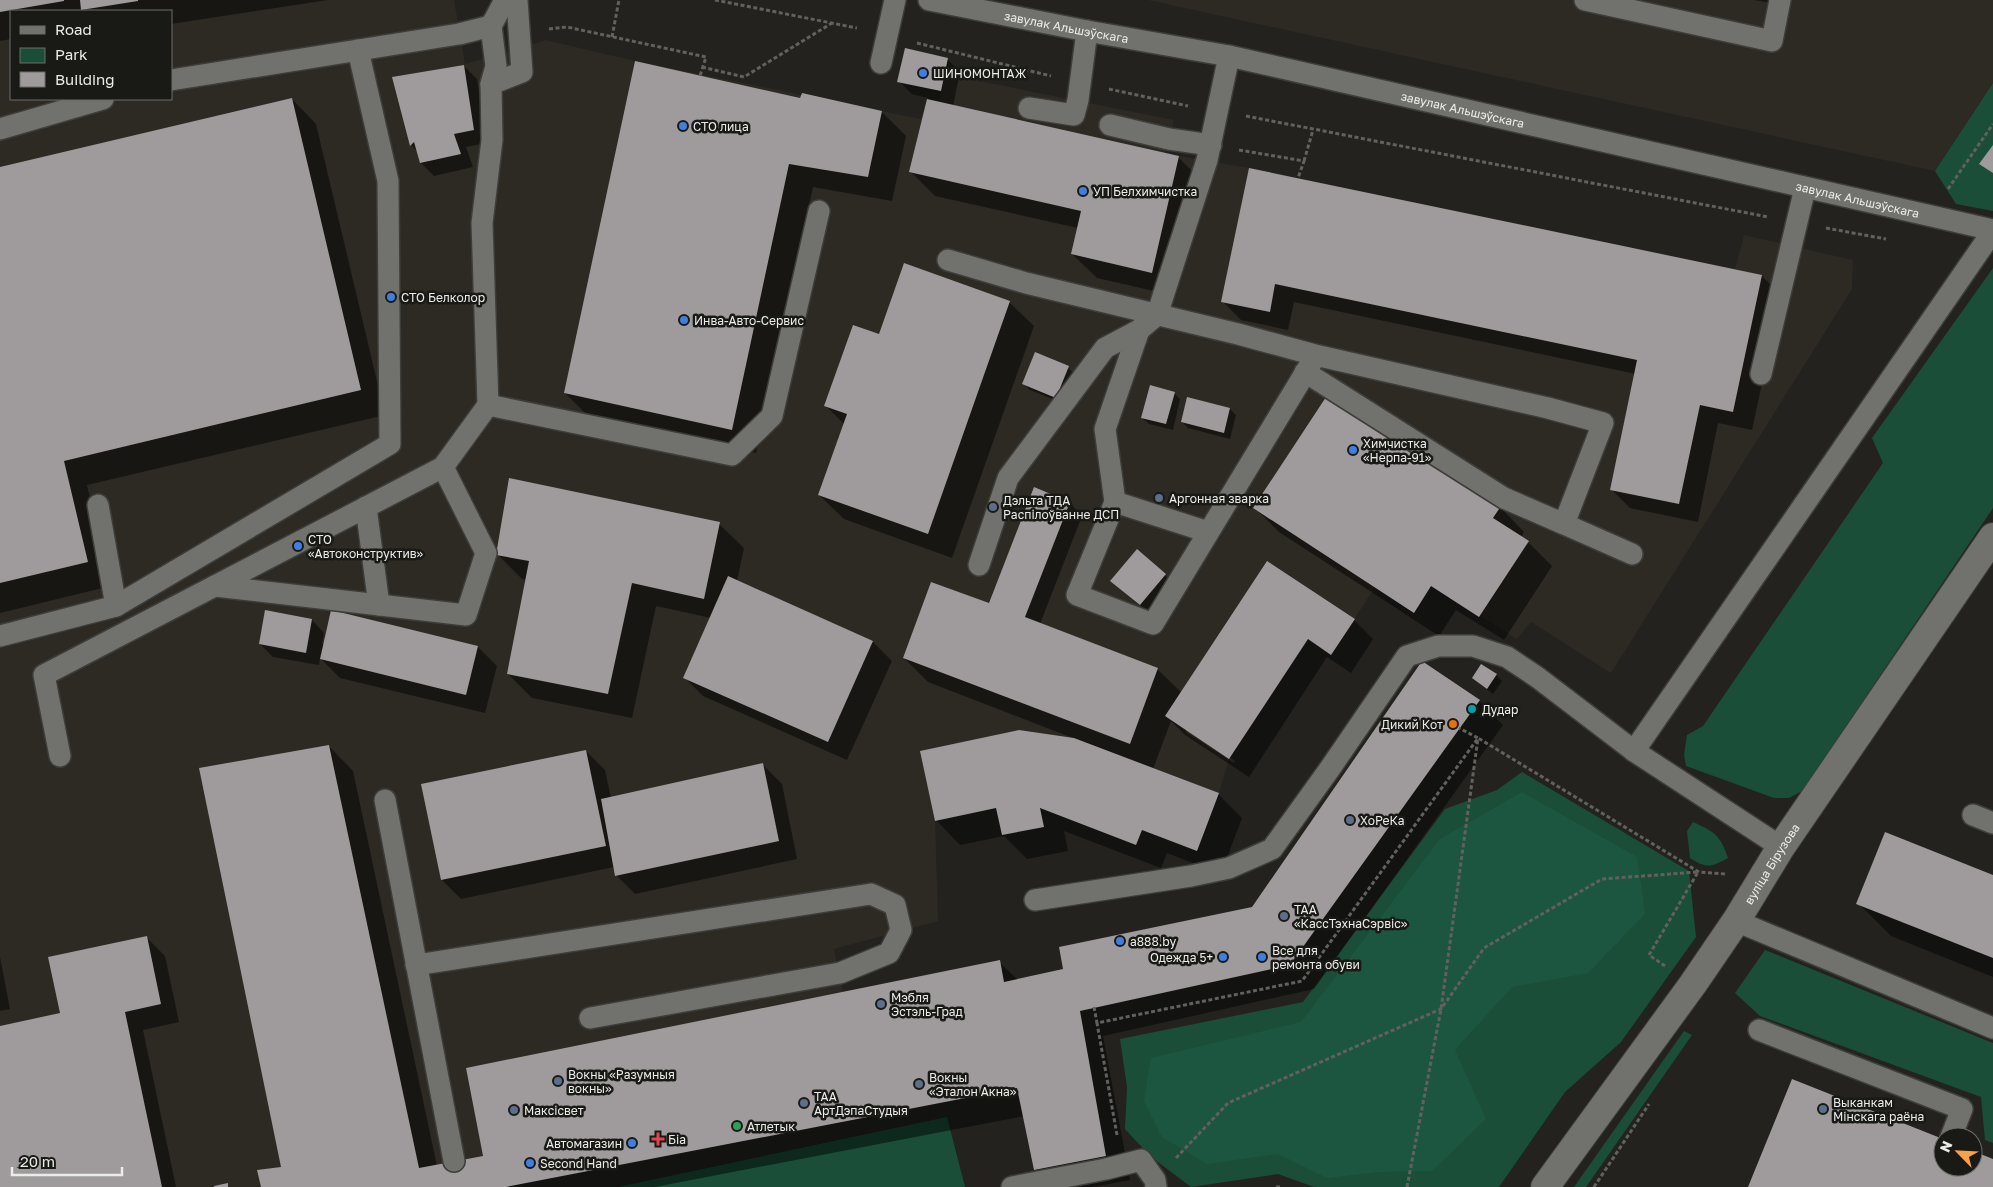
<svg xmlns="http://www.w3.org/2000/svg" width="1993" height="1187" font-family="'Golos Text',sans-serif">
<rect width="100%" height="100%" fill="#23221f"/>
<g fill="#2c2a22" fill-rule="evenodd">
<path d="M0,0H454L465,64L546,40L635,61L921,119L927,99L939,101L944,74L1174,120L1165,153L1179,156L1249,168L1735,269L1744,235L1853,260L1852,289L1611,673L1531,622L1517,639L1432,586L1414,613L1375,587L1331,655L1308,640L1229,759L1219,793L1074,738L1019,730L921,751L935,821L938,921L834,949L843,992L466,1068L483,1156L495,1187H0ZM11,11H171V99H11Z"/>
<polygon points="1148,0 1993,0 1993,83 1935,171"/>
</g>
<g fill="#1a4e39">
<polygon points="1993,83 1993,211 1956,204 1935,171"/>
<polygon points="1993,268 1993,508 1802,791 1789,798 1774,798 1686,766 1684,755 1687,735 1703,726 1883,463 1872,438"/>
<polygon points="1522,772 1689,871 1696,937 1621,1042 1565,1092 1499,1187 1314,1187 1278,1174 1191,1187 1150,1156 1125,1129 1127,1087 1120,1039 1303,1002 1445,809 1497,790"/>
<path d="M1693,822C1715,832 1720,835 1728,858C1711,867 1707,869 1690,858L1687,831Z"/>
<polygon points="1765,950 1993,1043 1993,1143 1985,1140 1981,1097 1760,1016 1735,993"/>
<polygon points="1684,1031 1692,1035 1586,1187 1574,1187"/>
<polygon points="947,1117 965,1187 618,1187"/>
</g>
<polygon fill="#1d5640" points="1522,792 1637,857 1645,914 1588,973 1512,987 1455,1050 1486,1119 1432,1171 1377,1172 1327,1178 1278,1154 1207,1164 1162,1137 1144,1101 1151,1058 1301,1022 1440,839"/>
<g fill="#0007" fill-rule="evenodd">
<polygon points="0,0 328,0 171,24 171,11 11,11 11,39 0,41"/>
<polygon points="1754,0 1778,0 1778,4"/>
<polygon points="947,59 960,72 953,106 1178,157 1203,182 1176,296 1097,278 1072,254 1078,228 935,196 911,172 928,98 912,94 899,81"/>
<polygon points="464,66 477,79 486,143 466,147 473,167 434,176 421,163 419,153 412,146 394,78"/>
<polygon points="292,99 316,124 385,415 87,485 111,586 0,613 0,168"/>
<polygon points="800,100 882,112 906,136 892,201 813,187 756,453 589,417 565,393"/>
<polygon points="1250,169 1762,276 1781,295 1752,430 1718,423 1698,522 1630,508 1611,489 1636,374 1294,302 1288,330 1241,320 1222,301"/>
<polygon points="1009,302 1034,326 952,558 844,519 819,495 844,424 826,406 880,336"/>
<polygon points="1068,368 1074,374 1062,403 1030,390 1023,383"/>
<polygon points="1174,393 1180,399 1173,430 1149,424 1142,418"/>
<polygon points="1230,409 1236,415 1230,439 1188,428 1182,422"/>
<path d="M1070,503L1082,516L1040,624L1157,669L1182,693L1268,563L1354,620L1373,639L1351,673L1327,657L1249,777L1185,735L1171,721L1153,769L1218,794L1242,818L1221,874L1167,853L1161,868L1064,831L1068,851L1027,859L1004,836L960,845L936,820L1078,740L928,682L904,658L995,607ZM1186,729L1235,761L1234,763L1186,732Z"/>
<polygon points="1500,507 1524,532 1521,537 1528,542 1552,566 1504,640 1456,610 1439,636 1279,532 1255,508"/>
<polygon points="719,524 744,548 737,581 873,642 892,661 847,760 703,696 684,677 711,618 656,606 632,718 532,698 508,674 526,580 522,579 497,554"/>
<polygon points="1137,551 1178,587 1153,617 1112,580"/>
<polygon points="312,620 324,633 322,644 325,644 478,647 497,666 485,713 340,678 320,658 319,665 273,657 260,644"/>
<polygon points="1496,675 1502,681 1493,694 1473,678"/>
<polygon points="1479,701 1503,725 1314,989 1103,1036 1130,1180 1093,1187 1053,1187 1035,1169 1024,1116 655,1187 262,1187 282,1168 329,746 353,771 437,1166 484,1157 999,962 1018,980 1064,970 1252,908"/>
<polygon points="586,751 605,770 611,798 763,765 782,784 797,859 635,894 616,875 614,867 461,899 442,880"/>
<polygon points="1993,877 1993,977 1891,936 1858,903"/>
<polygon points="146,937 165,956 179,1022 143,1030 176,1187 0,1187 0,1027 62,1014"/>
<polygon points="0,957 10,1009 0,1011"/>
</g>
<g fill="#9f9b9c">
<polygon points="0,0 64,0 64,1 0,12"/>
<polygon points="80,0 138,0 138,1 81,10"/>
<polygon points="905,48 948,58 941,91 897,82"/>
<polygon points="635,61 800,98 802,93 882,111 868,177 789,164 732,430 564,393"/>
<polygon points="464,65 474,130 454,134 461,154 420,163 414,142 410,146 392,77"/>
<polygon points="292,98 361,390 64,461 88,562 0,583 0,167"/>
<polygon points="927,99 1179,156 1152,273 1071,254 1081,211 909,172"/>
<polygon points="1993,145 1993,173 1979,164"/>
<polygon points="1249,168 1762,275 1733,412 1700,405 1679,504 1610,490 1637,360 1275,284 1270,312 1221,302"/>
<polygon points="904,263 1010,301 928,534 818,495 847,414 824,406 853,325 879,334"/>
<polygon points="1035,352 1069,366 1056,398 1022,384"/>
<polygon points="1150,385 1175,392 1166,424 1141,418"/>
<polygon points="1328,394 1501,506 1493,518 1529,541 1479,617 1431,586 1414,613 1253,508"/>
<polygon points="1187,397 1230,408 1224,433 1181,422"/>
<polygon points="509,478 720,522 704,599 632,583 608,694 507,674 529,561 496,555"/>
<polygon points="1034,487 1070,502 1025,617 1158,668 1130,744 903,658 931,582 989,603"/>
<polygon points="1137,549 1166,574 1140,605 1110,581"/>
<polygon points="1267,561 1355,619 1331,655 1308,639 1229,759 1165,716"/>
<polygon points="728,576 873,641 828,742 683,678"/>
<polygon points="265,610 312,619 306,653 259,644"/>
<polygon points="331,610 478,646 466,695 320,659"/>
<polygon points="1422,661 1480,700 1290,965 1080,1011 1106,1156 1034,1170 1017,1088 506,1187 261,1187 257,1170 281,1167 199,768 329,745 419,1168 483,1156 466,1068 1000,960 1004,982 1063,969 1059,947 1252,907"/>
<polygon points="1481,664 1497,674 1487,689 1472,678"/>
<polygon points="1019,730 1074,738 1219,793 1197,851 1142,830 1136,845 1040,808 1044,827 1002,835 996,808 935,821 920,751"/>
<polygon points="586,750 606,846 441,880 421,784"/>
<polygon points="763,763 779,841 615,876 601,799"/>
<polygon points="1885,832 1993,875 1993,958 1856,904"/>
<polygon points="147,936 161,1004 125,1012 162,1187 0,1187 0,1026 60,1013 48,957"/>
<polygon points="1792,1079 1943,1139 1943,1167 1973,1167 1973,1151 1993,1159 1993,1187 1748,1187"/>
<polygon points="228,1183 228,1187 214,1187 214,1186"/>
</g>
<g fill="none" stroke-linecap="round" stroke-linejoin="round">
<defs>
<g id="service">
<path id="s1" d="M929,0L1087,31L1229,56L1993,230"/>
<polyline points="1585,0 1772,41 1780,0"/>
<polyline points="881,63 895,0"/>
<polyline points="171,80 459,34 491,26"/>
<polyline points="491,84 522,72 517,0"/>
<polyline points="1029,108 1074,115 1078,100 1087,31"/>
<polyline points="1110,125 1169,139 1211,145"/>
<polyline points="0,129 103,99"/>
<polyline points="948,260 1026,283 1238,334 1315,355 1548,408 1603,423 1564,524 1504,498 1305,372"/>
<polyline points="1761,374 1805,188"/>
<polyline points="488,405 732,455 772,416 819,211"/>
<polyline points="1115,502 1105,429 1139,330"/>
<polyline points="98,505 116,606"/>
<polyline points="366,507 379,605"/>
<polyline points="1564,524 1632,554"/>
<polyline points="1208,532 1115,502 1077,595 1153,624 1313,360"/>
<polyline points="979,565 1008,478 1105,348 1139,330 1157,315 1207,160 1229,56"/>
<polyline points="215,586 466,615 486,553 443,467"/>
<polyline points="0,636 116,606 390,444 388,181 358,50"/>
<polyline points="1634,751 1993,231"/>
<polyline points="60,756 44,675 443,467 488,405 482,223 492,140 491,84 496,66 491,26 505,0"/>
<polyline points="385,800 454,1161"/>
<polyline points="1973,815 1993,823"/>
<polyline points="1035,900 1191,876 1229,868 1272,849 1331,767 1407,656 1438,646 1473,646 1507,657 1537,677 1634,751 1781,847"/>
<polyline points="1736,921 1993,1028"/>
<polyline points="416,965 871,894 895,905 901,930 889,953 840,973 590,1018"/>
<polyline points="1759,1030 1962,1109 1951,1137"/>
<polyline points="1012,1187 1106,1169 1141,1160 1155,1180 1156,1187"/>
</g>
<g id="tertiary">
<path id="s2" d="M1545,1187L1693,984L1736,921L1781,847L1993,537"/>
</g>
</defs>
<use href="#service" stroke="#3d3d3a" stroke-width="24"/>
<use href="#tertiary" stroke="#3d3d3a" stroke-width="30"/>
<g stroke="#62615e" stroke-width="3" stroke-dasharray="4 2.5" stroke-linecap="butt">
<polyline points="715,0 857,28"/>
<polyline points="549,29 567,27 706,57 700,76"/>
<polyline points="612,37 619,0"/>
<polyline points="917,43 1051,76"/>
<polyline points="702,67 744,77 832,23"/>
<polyline points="1109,89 1188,106"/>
<polyline points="1246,116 1768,217"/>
<polyline points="1239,150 1304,161 1298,178"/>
<polyline points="1304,161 1313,130"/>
<polyline points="1948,189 1993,124"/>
<polyline points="1826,228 1886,239"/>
<polyline points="1665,966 1649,955 1698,872"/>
<polyline points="1094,1007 1097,1023"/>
<polyline points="1117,1135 1097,1023 1302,981 1478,738 1699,872 1726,874"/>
<polyline points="1176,1158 1228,1103 1441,1009 1484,948 1602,879 1698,872"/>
<polyline points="1276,1187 1280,1187"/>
<polyline points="1407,1187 1441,1009 1478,738 1459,728"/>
<polyline points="1594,1187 1649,1104"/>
</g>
<use href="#service" stroke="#71716d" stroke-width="21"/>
<use href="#tertiary" stroke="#71716d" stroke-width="28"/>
</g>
<g fill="#3f7fe0" stroke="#191916" stroke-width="2">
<circle cx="923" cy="73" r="5"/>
<circle cx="683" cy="126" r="5"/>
<circle cx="1083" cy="191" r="5"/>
<circle cx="391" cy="297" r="5"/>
<circle cx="684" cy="320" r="5"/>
<circle cx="1353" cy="450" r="5"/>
<circle cx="298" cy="546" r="5"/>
<circle cx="1120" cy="941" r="5"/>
<circle cx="1223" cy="957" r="5"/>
<circle cx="1262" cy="957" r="5"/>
<circle cx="632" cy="1143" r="5"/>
<circle cx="530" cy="1163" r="5"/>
</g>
<g fill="#5c6f8a" stroke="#191916" stroke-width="2">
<circle cx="1159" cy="498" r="5"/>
<circle cx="993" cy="507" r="5"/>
<circle cx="1350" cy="820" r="5"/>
<circle cx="1284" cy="916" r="5"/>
<circle cx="881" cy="1004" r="5"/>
<circle cx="558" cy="1081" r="5"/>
<circle cx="919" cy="1084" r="5"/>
<circle cx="804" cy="1103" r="5"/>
<circle cx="1823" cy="1109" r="5"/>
<circle cx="514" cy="1110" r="5"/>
</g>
<circle fill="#0f9aa8" stroke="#191916" stroke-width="2" cx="1472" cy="709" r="5"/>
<circle fill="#e8710a" stroke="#191916" stroke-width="2" cx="1453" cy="724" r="5"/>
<circle fill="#2e9e5b" stroke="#191916" stroke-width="2" cx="737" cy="1126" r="5"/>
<path fill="#e0444e" stroke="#191916" stroke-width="2" d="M655.5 1131.5h5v5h5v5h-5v5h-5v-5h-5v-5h5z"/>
<g text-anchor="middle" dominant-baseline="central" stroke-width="5" stroke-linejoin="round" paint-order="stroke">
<g font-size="12" fill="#ebebe9" stroke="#191916">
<text stroke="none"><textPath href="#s1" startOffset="140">завулак Альшэўскага</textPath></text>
<text stroke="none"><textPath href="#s1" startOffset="545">завулак Альшэўскага</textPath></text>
<text stroke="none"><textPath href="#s1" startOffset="950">завулак Альшэўскага</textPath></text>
<text stroke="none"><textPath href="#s2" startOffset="395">вуліца Бірузова</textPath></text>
</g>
<g font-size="12" fill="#ebebe9" stroke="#191916" text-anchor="start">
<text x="933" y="73">ШИНОМОНТАЖ</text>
<text x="693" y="126">СТО лица</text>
<text x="1093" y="191">УП Белхимчистка</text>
<text x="401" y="297">СТО Белколор</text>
<text x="694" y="320">Инва-Авто-Сервис</text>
<text x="1363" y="443">Химчистка<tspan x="1363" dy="14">«Нерпа-91»</tspan></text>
<text x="1169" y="498">Аргонная зварка</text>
<text x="1003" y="500">Дэльта ТДА<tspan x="1003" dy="14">Распілоўванне ДСП</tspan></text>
<text x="308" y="539">СТО<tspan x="308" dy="14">«Автоконструктив»</tspan></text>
<text x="1482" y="709">Дудар</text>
<text x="1443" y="724" text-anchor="end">Дикий Кот</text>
<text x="1360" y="820">ХоРеКа</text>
<text x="1294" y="909">ТАА<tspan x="1294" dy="14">«КассТэхнаСэрвіс»</tspan></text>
<text x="1130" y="941">a888.by</text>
<text x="1272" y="950">Все для<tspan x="1272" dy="14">ремонта обуви</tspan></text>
<text x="1213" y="957" text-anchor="end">Одежда 5+</text>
<text x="891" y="997">Мэбля<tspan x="891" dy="14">Эстэль-Град</tspan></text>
<text x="568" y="1074">Вокны «Разумныя<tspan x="568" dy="14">вокны»</tspan></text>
<text x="929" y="1077">Вокны<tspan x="929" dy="14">«Эталон Акна»</tspan></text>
<text x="814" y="1096">ТАА<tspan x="814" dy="14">АртДэпаСтудыя</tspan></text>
<text x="1833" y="1102">Выканкам<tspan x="1833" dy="14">Мінскага раёна</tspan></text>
<text x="524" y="1110">Максісвет</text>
<text x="747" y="1126">Атлетык</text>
<text x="668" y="1139">Біа</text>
<text x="622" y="1143" text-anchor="end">Автомагазин</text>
<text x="540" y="1163">Second Hand</text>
</g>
</g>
<rect x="10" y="10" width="162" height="90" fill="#191916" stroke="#6d6d6a"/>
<rect x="20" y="26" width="25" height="8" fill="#71716d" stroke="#6d6d6a"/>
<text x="55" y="35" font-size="15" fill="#ebebe9">Road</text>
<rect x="20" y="48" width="25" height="15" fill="#1a4e39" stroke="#6d6d6a"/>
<text x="55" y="60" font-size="15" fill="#ebebe9">Park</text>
<rect x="20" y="72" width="25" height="15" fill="#9f9b9c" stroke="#6d6d6a"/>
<text x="55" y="85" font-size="15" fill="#ebebe9">Building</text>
<g transform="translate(1958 1152) rotate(294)"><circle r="24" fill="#191916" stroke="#6d6d6a"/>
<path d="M0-4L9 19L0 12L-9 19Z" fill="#f7a149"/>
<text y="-8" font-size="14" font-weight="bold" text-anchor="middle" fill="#ebebe9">N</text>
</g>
<path d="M12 1167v8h110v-8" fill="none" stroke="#ebebe9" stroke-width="2.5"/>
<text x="20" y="1167" font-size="15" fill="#ebebe9" stroke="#191916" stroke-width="4" paint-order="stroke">20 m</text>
</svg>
